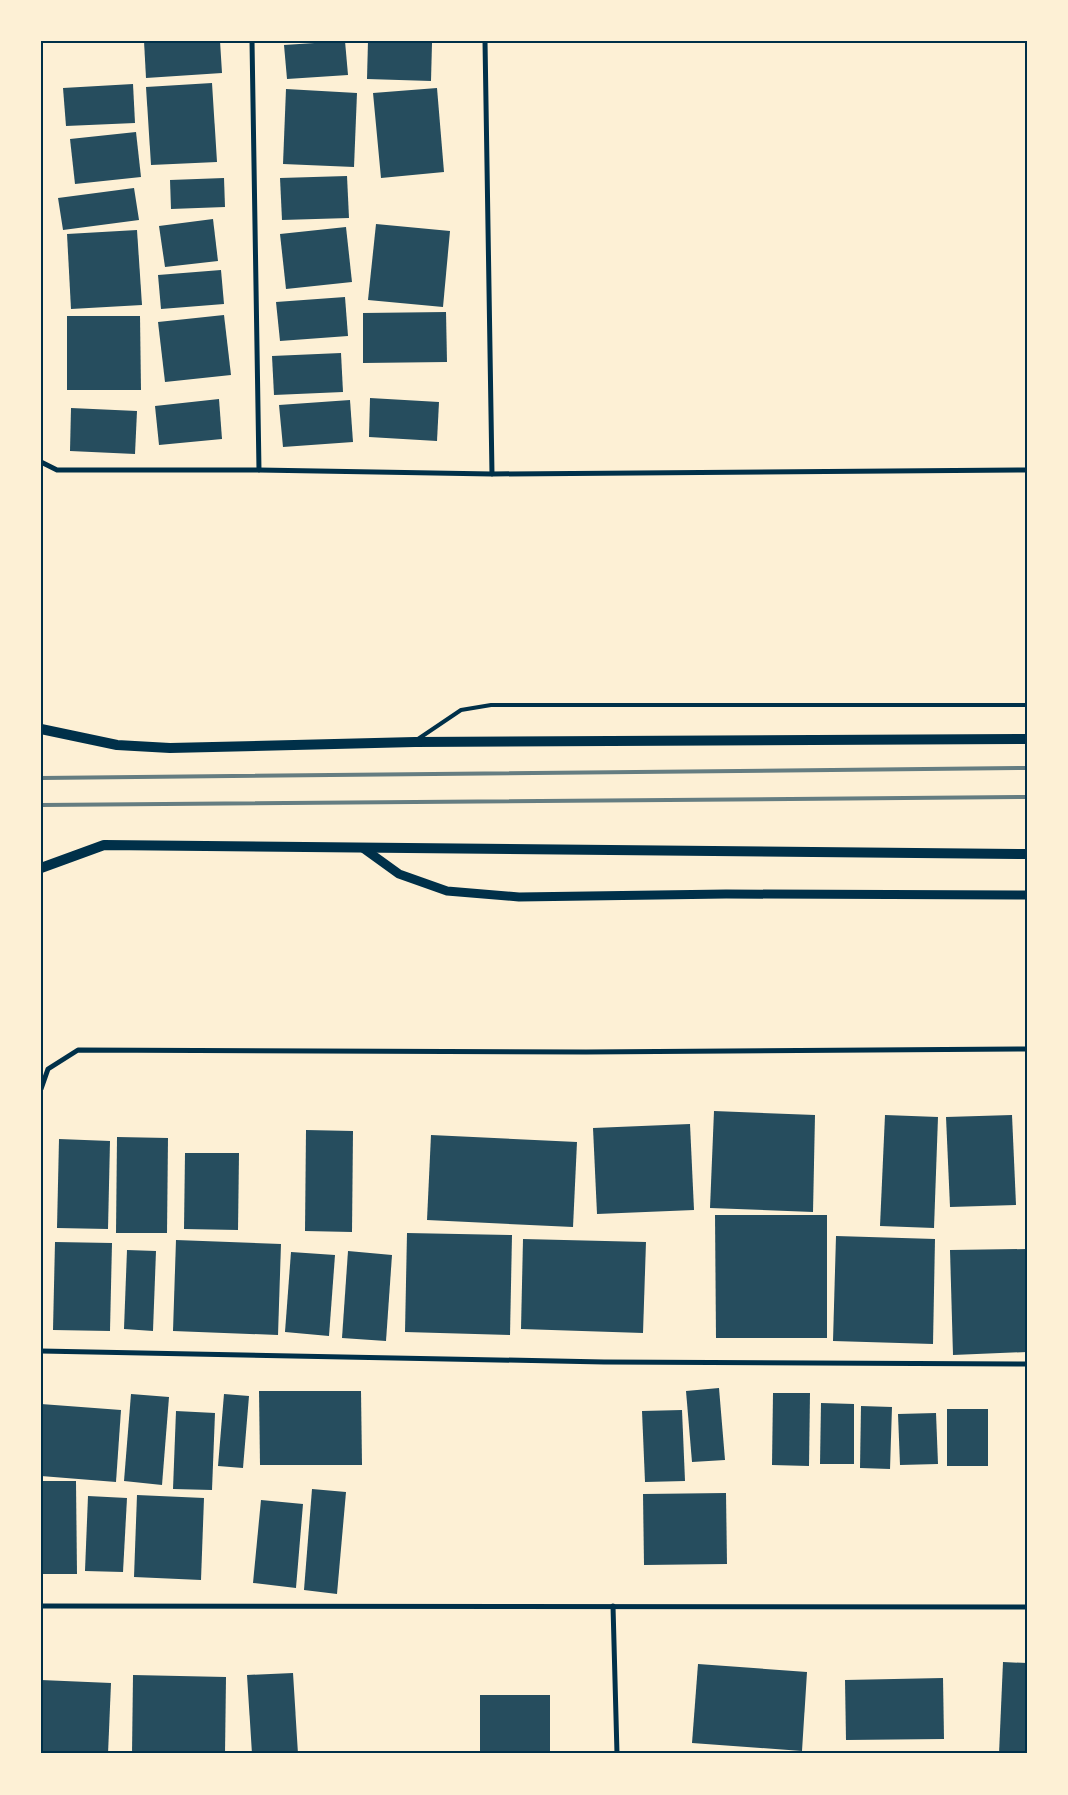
<svg xmlns="http://www.w3.org/2000/svg" width="1068" height="1795" font-family="'Noto Sans',sans-serif">
<rect width="100%" height="100%" fill="#fdf0d5"/>
<g fill="#264d5e">
<polygon points="144,41 220,41 222,73 146,78"/>
<polygon points="345,41 348,75 287,79 284,45"/>
<polygon points="368,41 432,43 431,81 367,79"/>
<polygon points="212,83 217,162 151,165 146,87"/>
<polygon points="133,84 135,123 66,126 63,88"/>
<polygon points="437,88 444,172 381,178 373,93"/>
<polygon points="286,89 357,93 354,167 283,164"/>
<polygon points="136,132 141,177 75,184 70,139"/>
<polygon points="347,176 349,218 282,220 280,178"/>
<polygon points="224,178 225,207 171,209 170,180"/>
<polygon points="134,188 139,220 63,230 58,198"/>
<polygon points="213,219 218,261 165,267 159,226"/>
<polygon points="376,224 450,231 443,307 368,300"/>
<polygon points="346,227 352,282 286,289 280,234"/>
<polygon points="137,230 142,305 71,309 67,234"/>
<polygon points="221,270 224,304 161,309 158,275"/>
<polygon points="345,297 348,336 280,341 276,302"/>
<polygon points="446,312 447,362 363,363 363,313"/>
<polygon points="224,315 231,375 165,382 158,322"/>
<polygon points="67,316 140,316 141,390 67,390"/>
<polygon points="341,353 343,392 274,395 272,356"/>
<polygon points="370,398 439,402 437,441 369,437"/>
<polygon points="219,399 222,439 159,445 155,406"/>
<polygon points="350,400 353,442 283,447 279,405"/>
<polygon points="71,408 137,411 135,454 70,451"/>
<polygon points="714,1111 815,1115 813,1212 710,1208"/>
<polygon points="885,1115 938,1117 934,1228 880,1226"/>
<polygon points="1012,1115 1016,1205 950,1207 946,1117"/>
<polygon points="690,1124 694,1210 597,1214 593,1128"/>
<polygon points="306,1130 353,1131 352,1232 305,1231"/>
<polygon points="431,1135 577,1142 573,1227 427,1220"/>
<polygon points="117,1137 168,1138 167,1233 116,1233"/>
<polygon points="59,1139 110,1141 108,1229 57,1228"/>
<polygon points="185,1153 239,1153 238,1230 184,1229"/>
<polygon points="715,1215 827,1215 827,1338 716,1338"/>
<polygon points="407,1233 512,1235 510,1335 405,1332"/>
<polygon points="836,1236 935,1239 933,1344 833,1341"/>
<polygon points="523,1239 646,1242 643,1333 521,1329"/>
<polygon points="176,1240 281,1244 278,1335 173,1331"/>
<polygon points="55,1242 112,1243 110,1331 53,1330"/>
<polygon points="1027,1249 1027,1352 953,1355 950,1250"/>
<polygon points="127,1250 156,1251 153,1331 124,1329"/>
<polygon points="348,1251 392,1255 386,1341 342,1338"/>
<polygon points="291,1252 335,1255 329,1336 285,1332"/>
<polygon points="719,1388 725,1460 692,1462 686,1391"/>
<polygon points="259,1391 361,1391 362,1465 260,1465"/>
<polygon points="773,1393 810,1393 809,1466 772,1465"/>
<polygon points="131,1394 169,1397 162,1485 124,1481"/>
<polygon points="224,1394 249,1396 243,1468 218,1466"/>
<polygon points="821,1403 854,1404 854,1464 820,1464"/>
<polygon points="41,1404 121,1410 116,1482 41,1476"/>
<polygon points="861,1406 892,1407 890,1469 860,1468"/>
<rect x="947" y="1409" width="41" height="57"/>
<polygon points="682,1410 685,1481 645,1482 642,1411"/>
<polygon points="176,1411 215,1413 212,1490 173,1489"/>
<polygon points="936,1413 938,1464 900,1465 898,1414"/>
<polygon points="41,1481 76,1481 77,1574 41,1574"/>
<polygon points="312,1489 346,1492 337,1594 304,1590"/>
<polygon points="726,1493 727,1564 644,1565 643,1494"/>
<polygon points="137,1495 204,1498 201,1580 134,1577"/>
<polygon points="88,1496 127,1498 123,1572 85,1571"/>
<polygon points="261,1500 303,1504 296,1588 253,1583"/>
<polygon points="1003,1662 1027,1663 1027,1754 999,1754"/>
<polygon points="698,1664 807,1672 802,1751 692,1743"/>
<polygon points="293,1673 298,1754 252,1754 247,1675"/>
<polygon points="133,1675 226,1677 225,1754 132,1754"/>
<polygon points="943,1678 944,1739 846,1740 845,1680"/>
<polygon points="41,1680 111,1683 108,1754 41,1754"/>
<rect x="480" y="1695" width="70" height="59"/>
</g>
<g fill="none" stroke-linecap="round" stroke-linejoin="round">
<polyline stroke="#003049" stroke-width="4" points="418,739 461,710 491,705 1027,705"/>
<g stroke="#003049" stroke-width="5">
<polyline points="252,41 259,470"/>
<polyline points="485,41 492,474"/>
<polyline points="41,462 57,470 259,470 492,474 1027,470"/>
<polyline points="41,1089 48,1069 78,1050 586,1052 1027,1049"/>
<polyline points="41,1351 604,1362 1027,1364"/>
<polyline points="41,1606 1027,1607"/>
<polyline points="613,1606 617,1754"/>
</g>
<polyline stroke="#003049" stroke-width="9" points="363,848 399,874 447,891 519,897 726,894 1027,895"/>
<g stroke="#003049" stroke-width="10">
<polyline points="41,729 117,745 170,748 415,742 1027,739"/>
<polyline points="41,868 104,845 1027,854"/>
</g>
<g stroke="#657d81" stroke-width="4">
<polyline points="41,778 1027,768"/>
<polyline points="41,805 1027,797"/>
</g>
</g>
<rect width="1068" height="1795" fill="none" stroke="#fdf0d5" stroke-width="85"/>
<rect x="42" y="42" width="984" height="1710" fill="none" stroke="#003049" stroke-width="2"/>
</svg>
